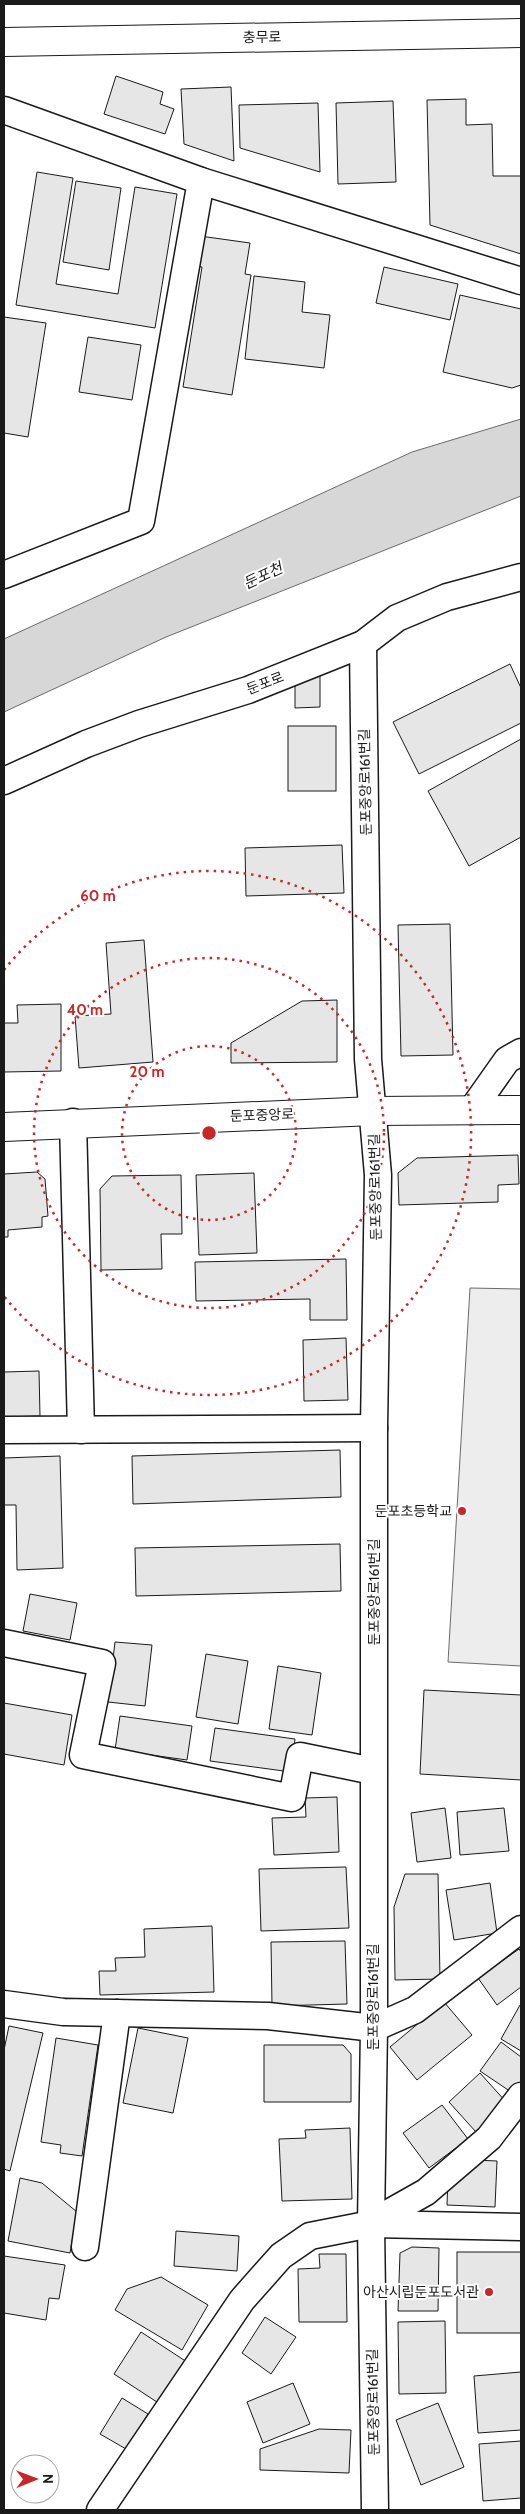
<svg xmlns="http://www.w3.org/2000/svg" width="525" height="2514" font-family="Cabin,'Noto Sans KR',sans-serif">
<rect width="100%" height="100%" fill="#fff"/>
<polygon fill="#ededed" stroke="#6a6a6a" points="470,1288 521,1289 521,1666 448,1662"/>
<polygon fill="#d7d7d7" stroke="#6a6a6a" points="521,419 521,496 166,637 4,712 4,639 412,452"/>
<g fill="#e6e6e6" stroke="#1a1a1a">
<polygon points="116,76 163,92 160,104 174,109 165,134 104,114"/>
<polygon points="231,87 234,161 184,144 181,89"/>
<polygon points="466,99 466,125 492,124 493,176 521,176 521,254 430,225 427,100"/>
<polygon points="393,101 396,182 338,184 336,103"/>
<polygon points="318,103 320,172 240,148 239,105"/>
<polygon points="37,172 73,178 56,284 118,294 135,187 177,194 155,328 16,305"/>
<polygon points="76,181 121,188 109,270 63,262"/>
<polygon points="200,236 250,243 245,274 251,275 232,395 183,387 202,267 195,266"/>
<polygon points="384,267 458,284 450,320 376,303"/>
<polygon points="254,276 305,282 302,312 330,315 324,368 245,359"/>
<polygon points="460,295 521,309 521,385 512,388 443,372"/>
<polygon points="4,317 46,323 28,437 4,433"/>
<polygon points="88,337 141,345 132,400 79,392"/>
<polygon points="510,664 521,688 521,723 419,774 393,722"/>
<polygon points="320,675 320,707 295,708 295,684"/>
<rect x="288" y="726" width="48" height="65"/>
<polygon points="521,739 521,837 469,866 428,791"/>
<polygon points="342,845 344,893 246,896 245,848"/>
<polygon points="450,924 453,1055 401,1056 398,925"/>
<polygon points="144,940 153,1062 79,1068 75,1016 111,1014 106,943"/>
<polygon points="337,1000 337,1062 231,1063 231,1043 302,1001"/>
<polygon points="61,1004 61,1071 4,1072 4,1023 18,1023 17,1005"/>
<polygon points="518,1155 519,1184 498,1185 498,1202 399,1205 398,1173 417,1158"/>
<polygon points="37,1172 45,1179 48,1216 42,1217 42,1227 8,1230 8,1237 4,1237 4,1174"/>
<polygon points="254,1173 257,1253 199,1255 196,1175"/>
<polygon points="181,1175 182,1234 161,1234 162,1269 101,1270 100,1189 112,1176"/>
<polygon points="346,1259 347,1320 310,1320 310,1299 196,1301 195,1262"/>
<polygon points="346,1338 348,1400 304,1401 303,1340"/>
<polygon points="39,1371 40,1416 4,1417 4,1372"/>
<polygon points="340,1450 341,1497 133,1504 132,1456"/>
<polygon points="60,1456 63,1568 17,1570 16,1505 4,1505 4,1458"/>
<polygon points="340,1544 341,1591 136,1596 135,1548"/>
<polygon points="30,1594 77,1603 70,1640 23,1631"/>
<polygon points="115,1642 152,1645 145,1706 108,1702"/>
<polygon points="206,1654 248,1661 238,1724 196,1717"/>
<polygon points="278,1666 321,1673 312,1735 269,1729"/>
<polygon points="424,1690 521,1695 521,1780 420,1774"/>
<polygon points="4,1703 72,1715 64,1765 4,1754"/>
<polygon points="120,1716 192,1726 187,1760 115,1750"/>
<polygon points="215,1728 295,1739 291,1772 210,1761"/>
<polygon points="337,1797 339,1852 274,1855 272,1818 306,1817 305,1798"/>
<polygon points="445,1808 451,1858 417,1862 411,1813"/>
<polygon points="504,1808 509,1851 460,1855 457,1812"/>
<polygon points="346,1867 349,1928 261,1931 259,1869"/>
<polygon points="405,1874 438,1874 440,1979 395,1980 394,1907"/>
<polygon points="490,1883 497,1933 454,1940 446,1890"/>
<polygon points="212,1926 214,1992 100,1995 99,1971 116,1971 115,1958 145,1957 144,1929"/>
<polygon points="345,1941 347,2004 272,2006 271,1942"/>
<polygon points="519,1949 521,1952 521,1987 497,2005 478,1978"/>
<polygon points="444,2002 472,2035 417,2080 390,2047"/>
<polygon points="520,2005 521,2005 521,2051 501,2039"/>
<polygon points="9,2026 43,2033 10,2171 4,2169 4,2050"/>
<polygon points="138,2028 188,2038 173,2113 123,2103"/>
<polygon points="56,2038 98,2045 82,2156 60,2153 61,2145 41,2142"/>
<polygon points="501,2042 521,2057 521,2083 514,2094 480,2071"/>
<polygon points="264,2045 343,2045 351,2054 351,2102 264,2102"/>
<polygon points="480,2073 507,2103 476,2132 449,2102"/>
<polygon points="442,2105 468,2139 429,2168 403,2133"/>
<polygon points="350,2128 352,2199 282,2201 279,2139 306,2138 305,2130"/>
<polygon points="475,2160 497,2161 495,2207 447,2205 448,2179"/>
<polygon points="20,2178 42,2183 77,2212 70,2253 8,2241"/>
<polygon points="176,2231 239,2236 237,2271 174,2266"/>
<polygon points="412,2247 439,2248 438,2311 398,2311 400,2253"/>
<rect x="457" y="2252" width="64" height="81"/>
<polygon points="319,2254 346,2254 347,2322 299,2322 298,2269 320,2268"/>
<polygon points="4,2256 65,2265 59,2299 49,2298 46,2320 4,2313"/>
<polygon points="161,2277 208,2305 182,2350 115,2310 127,2289"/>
<polygon points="265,2317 296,2337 271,2374 242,2353"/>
<polygon points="445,2321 446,2393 399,2394 398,2322"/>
<polygon points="141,2332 187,2362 160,2404 114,2374"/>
<polygon points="521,2372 521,2430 478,2433 474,2376"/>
<polygon points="293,2383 310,2424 263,2443 247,2402"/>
<polygon points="122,2398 148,2414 126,2449 100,2434"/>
<polygon points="438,2403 464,2467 421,2485 396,2420"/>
<polygon points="319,2429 351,2430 349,2473 260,2470 260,2449"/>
<polygon points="521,2441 521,2498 483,2501 479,2444"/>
</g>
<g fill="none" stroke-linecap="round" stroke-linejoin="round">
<defs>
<g id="street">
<polyline points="4,110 201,181 521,281"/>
<polyline points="4,575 141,521 201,181"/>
<polyline points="363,644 368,1059 378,1175 374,1428 374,2028 371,2224 375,2510"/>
<polyline points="4,781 86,744 139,724 248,690 363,644 397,618 447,597 521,577"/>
<polyline points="471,1111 507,1060 521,1052"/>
<polyline points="73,1122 81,1430"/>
<polyline points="4,1430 374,1428"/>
<polyline points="4,1643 102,1663 83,1755 292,1798 300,1756 373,1771"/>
<polyline points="4,2004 63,2012 268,2016 374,2028 415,2010 521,1929"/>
<polyline points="371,2223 426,2192 489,2138 521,2096"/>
<polyline points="85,2247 117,2013"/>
<polyline points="100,2510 242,2300 281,2256 310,2236 371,2224 521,2227"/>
</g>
<g id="secondary">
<polyline points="4,42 521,33"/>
<polyline points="4,1127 373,1111 521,1110"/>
</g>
</defs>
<use href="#street" stroke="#1a1a1a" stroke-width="29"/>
<use href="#secondary" stroke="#1a1a1a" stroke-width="30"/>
<use href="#street" stroke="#fff" stroke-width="26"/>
<use href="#secondary" stroke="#fff" stroke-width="28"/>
</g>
<g fill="none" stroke="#c62828" stroke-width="2.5" stroke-dasharray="2.5 5">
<circle cx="209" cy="1133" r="87"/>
<circle cx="209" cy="1133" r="175"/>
<path d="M4 970A262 262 0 1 1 4 1296"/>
</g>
<g fill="#c62828" stroke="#fff" stroke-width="2">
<circle cx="462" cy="1511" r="5"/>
<circle cx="489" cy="2292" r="5"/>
</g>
<g text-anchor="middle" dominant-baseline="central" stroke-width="4" stroke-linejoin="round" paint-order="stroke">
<g font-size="14" fill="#1a1a1a" stroke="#fff">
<text transform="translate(262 37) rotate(-1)">충무로</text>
<text transform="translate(265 683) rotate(-21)">둔포로</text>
<text transform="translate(365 782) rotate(-91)">둔포중앙로161번길</text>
<text transform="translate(262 1115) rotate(-2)">둔포중앙로</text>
<text transform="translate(375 1187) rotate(-91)">둔포중앙로161번길</text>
<text transform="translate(374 1592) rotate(-90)">둔포중앙로161번길</text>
<text transform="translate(373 1997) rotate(-90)">둔포중앙로161번길</text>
<text transform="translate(373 2402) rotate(-91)">둔포중앙로161번길</text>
</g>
<g font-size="14" fill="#1a1a1a" stroke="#fff" text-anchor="end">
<text x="452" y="1511">둔포초등학교</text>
<text x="479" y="2292">아산시립둔포도서관</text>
</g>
<g font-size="15" font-style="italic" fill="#1a1a1a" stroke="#fff">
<text transform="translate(263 576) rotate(-25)">둔포천</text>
</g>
</g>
<circle cx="209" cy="1133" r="8" fill="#c62828" stroke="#fff" stroke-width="2.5"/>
<g font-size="15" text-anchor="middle" font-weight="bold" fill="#c62828" stroke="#fff" stroke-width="4" stroke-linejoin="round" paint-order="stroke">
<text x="98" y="901">60 m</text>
<text x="85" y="1015">40 m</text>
<text x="147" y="1077">20 m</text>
</g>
<rect width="525" height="2514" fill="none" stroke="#1a1a1a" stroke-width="10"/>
<g transform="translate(35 2479) rotate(89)"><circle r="24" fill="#ffffff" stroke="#a3a3a3"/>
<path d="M0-4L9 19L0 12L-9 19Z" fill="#c62828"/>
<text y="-8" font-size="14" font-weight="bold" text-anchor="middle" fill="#1a1a1a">N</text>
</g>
</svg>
